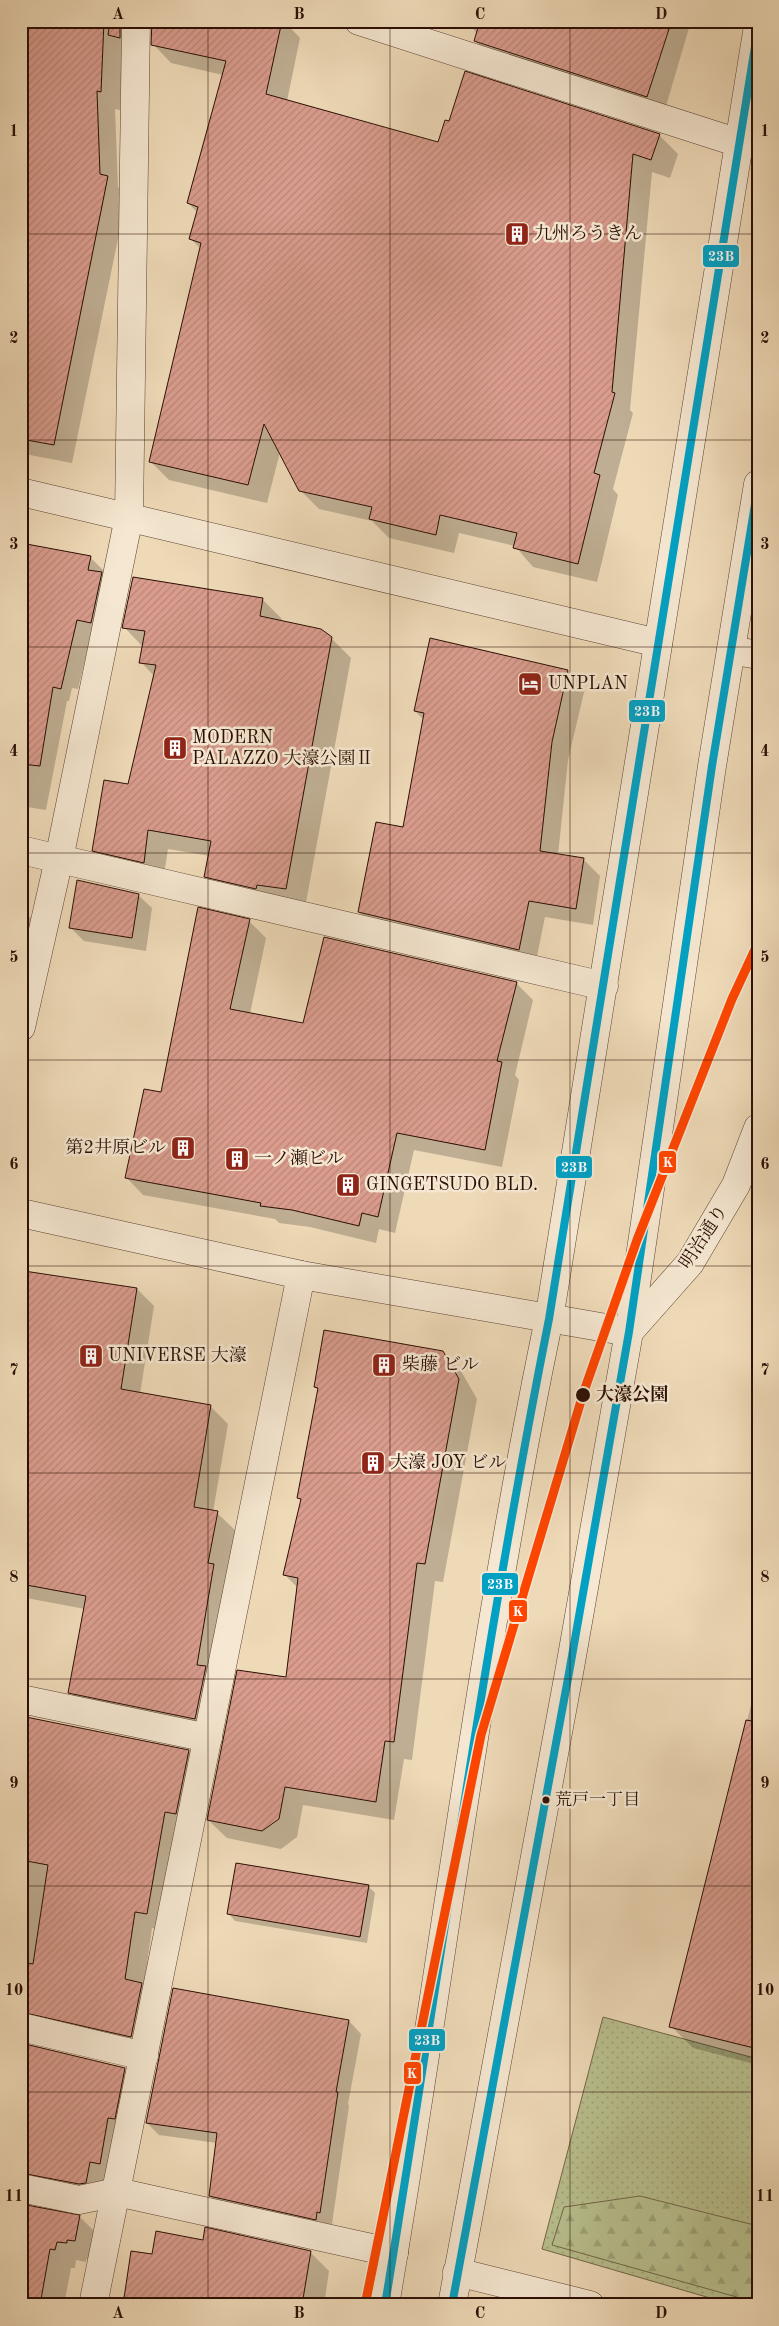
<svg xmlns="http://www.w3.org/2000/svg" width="779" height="2326" font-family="'Old Standard TT','Noto Serif JP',serif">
<defs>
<pattern id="grass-dots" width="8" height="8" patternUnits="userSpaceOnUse" patternTransform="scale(1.25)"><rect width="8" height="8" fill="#b9c08f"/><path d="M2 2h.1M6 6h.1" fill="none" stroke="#9fa47a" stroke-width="1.8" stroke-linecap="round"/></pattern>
<pattern id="forest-firs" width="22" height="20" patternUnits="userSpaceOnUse" patternTransform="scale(1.25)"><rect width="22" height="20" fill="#b9c08f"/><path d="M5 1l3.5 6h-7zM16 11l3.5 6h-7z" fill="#9fa47a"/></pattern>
<pattern id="building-hatch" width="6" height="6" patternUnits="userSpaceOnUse" patternTransform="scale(1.25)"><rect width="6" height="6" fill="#d99c8d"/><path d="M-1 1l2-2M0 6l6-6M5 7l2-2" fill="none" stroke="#ba8578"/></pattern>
</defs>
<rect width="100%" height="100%" fill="#efdab8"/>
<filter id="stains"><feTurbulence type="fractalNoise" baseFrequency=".004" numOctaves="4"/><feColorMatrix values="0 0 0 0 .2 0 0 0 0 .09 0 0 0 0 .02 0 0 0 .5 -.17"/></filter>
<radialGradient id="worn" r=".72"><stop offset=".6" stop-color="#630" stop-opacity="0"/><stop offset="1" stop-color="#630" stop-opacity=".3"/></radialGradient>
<polygon fill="url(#grass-dots)" stroke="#72674a" points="603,2017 758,2059 758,2305 734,2305 542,2249"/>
<polygon fill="url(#forest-firs)" stroke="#72674a" points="640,2196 758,2226 758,2303 552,2245 564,2207"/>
<g fill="#0003">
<polygon points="21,21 284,21 300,38 287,101 439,143 659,135 678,154 670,178 652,172 630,410 633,413 613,489 618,495 597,582 533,567 515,546 459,533 454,553 389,538 372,521 319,509 300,490 280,452 267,503 169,480 151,462 201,249 191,239 198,213 188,203 223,75 171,63 153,44 152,25 147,26 138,56 122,52 120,110 115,109 118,187 127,195 72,463 30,455 21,449"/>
<polygon points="465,21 691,21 664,113 492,58 475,41 478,34"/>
<polygon points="21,543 91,558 105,572 105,636 91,634 78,689 72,688 69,701 67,701 46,810 21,806"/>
<polygon points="262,599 282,619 281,622 331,638 351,658 305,908 225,896 206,876 210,856 168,849 163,881 113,870 94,850 129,786 154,676 141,662 143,647 124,627"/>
<polygon points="568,671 585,688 568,760 558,855 583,859 600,876 593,925 545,917 535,966 376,929 359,912 404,829 424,720 415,711"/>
<polygon points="138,895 152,908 146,951 84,941 71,928"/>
<polygon points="21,909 32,919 21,972"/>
<polygon points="249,921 266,938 250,1014 304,1024 516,983 533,1000 515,1075 519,1080 502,1167 414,1150 395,1233 379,1229 376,1243 310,1227 279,1223 275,1219 143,1195 126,1177 162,1093"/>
<polygon points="21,1271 137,1289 154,1306 140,1394 210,1406 228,1424 213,1512 217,1513 235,1530 226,1577 231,1583 213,1736 87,1710 70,1692 85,1609 21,1597"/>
<polygon points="442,1352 461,1371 477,1399 443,1582 435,1581 412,1760 404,1759 394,1820 303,1805 297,1837 281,1849 227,1838 208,1820 287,1678 298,1588 284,1574 301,1501 298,1497 318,1390 315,1387"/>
<polygon points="758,1677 758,2065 693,2048 671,2026"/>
<polygon points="21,1718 189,1751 206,1769 164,1931 152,1928 144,1986 148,2054 23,2041 23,2045 124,2069 142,2086 103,2200 21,2176"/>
<polygon points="368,1886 375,1893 367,1943 235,1921 229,1914"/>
<polygon points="349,2021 361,2034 348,2104 349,2106 332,2224 329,2224 328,2232 223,2208 210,2196 217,2143 159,2135 147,2123"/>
<polygon points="21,2205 79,2216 99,2236 94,2260 86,2259 86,2262 76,2260 75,2268 71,2268 64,2305 21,2305"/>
<polygon points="204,2241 310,2252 329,2271 324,2305 122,2305 132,2252 153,2255"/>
</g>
<g fill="url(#building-hatch)" stroke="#2b0e04">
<polygon points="21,21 104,21 101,92 97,91 100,174 108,176 54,445 21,439"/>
<polygon points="110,21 120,21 120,38 108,35"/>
<polygon points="152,21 282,21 266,94 438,142 445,120 449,121 465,71 660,134 651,160 633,154 612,392 615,393 594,473 600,475 578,564 513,548 517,533 440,515 436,535 369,519 372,507 299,491 264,424 248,485 149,462 201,243 189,239 198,207 187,203 226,61 151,45"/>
<polygon points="480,21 642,21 669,29 647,97 474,41"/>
<polygon points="21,543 91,556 88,570 102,572 91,623 77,620 61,689 53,687 40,766 21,764"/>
<polygon points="133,577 263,598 260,616 321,629 332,637 286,889 257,885 256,889 204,877 211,841 148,830 144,863 92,851 104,780 128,784 156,665 139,663 145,631 122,628"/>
<polygon points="430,638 568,670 552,742 540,851 584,858 576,909 529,901 519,950 358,912 376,822 403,827 424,713 414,711"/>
<polygon points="77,880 139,894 132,938 69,928"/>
<polygon points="198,907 250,919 230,1009 303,1023 324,937 517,982 497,1061 502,1062 485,1150 397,1133 378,1217 362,1213 359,1226 292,1210 260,1206 261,1203 125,1178 144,1089 161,1092"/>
<polygon points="24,1271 137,1288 121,1389 211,1405 194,1507 218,1511 208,1563 214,1564 197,1665 206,1666 195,1719 68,1693 86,1596 21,1584 21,1290"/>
<polygon points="324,1330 443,1351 459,1379 425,1564 417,1563 394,1742 385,1741 376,1802 285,1787 279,1819 262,1831 207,1820 237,1670 286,1677 298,1578 283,1575 301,1499 297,1498 318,1388 314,1387"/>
<polygon points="21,1716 189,1750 176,1814 165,1812 147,1914 135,1912 125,1979 142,1983 131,2037 21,2012 21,1962 33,1964 48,1865 21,1860 27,1822 21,1821"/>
<polygon points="746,1720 758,1722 758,2049 669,2027"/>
<polygon points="236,1863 369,1885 360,1937 227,1914"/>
<polygon points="173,1988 349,2020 336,2092 338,2092 320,2213 317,2212 316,2220 209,2196 217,2133 146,2123"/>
<polygon points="21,2043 125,2068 115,2119 108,2118 100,2164 90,2162 86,2183 79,2184 21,2173"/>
<polygon points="21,2204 80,2215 75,2241 67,2240 67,2243 57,2242 55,2250 50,2249 40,2305 21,2305"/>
<polygon points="205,2227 311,2251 302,2305 123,2305 131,2251 152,2254 156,2231 203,2240"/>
</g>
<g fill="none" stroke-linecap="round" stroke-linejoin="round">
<defs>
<g id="minor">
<polyline points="359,21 739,143"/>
<polyline points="21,850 604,986"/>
<polyline points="21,1699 208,1738"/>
<polyline points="21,2027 144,2056"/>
<polyline points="21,2188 79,2200 117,2192 394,2253"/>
<polyline points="93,2305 301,1275"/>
</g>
<g id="tertiary">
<polyline points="21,492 658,643"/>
<polyline points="731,650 758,655"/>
<polyline points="21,1027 59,859 129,517 136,21"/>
<polyline points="21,1213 301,1275 629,1332"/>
<polyline points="629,1332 690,1263 736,1185 758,1128"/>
<polyline points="457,2272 590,2305"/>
<path d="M385,2305C441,1977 481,1645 549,1319L758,26"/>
<polyline points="452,2305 569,1673 629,1332 712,766 758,484"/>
</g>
</defs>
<use href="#minor" stroke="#5c4131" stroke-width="29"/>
<use href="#tertiary" stroke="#5c4131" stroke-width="29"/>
<use href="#minor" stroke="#f5e7d1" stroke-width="28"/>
<use href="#tertiary" stroke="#f5e7d1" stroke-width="28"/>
<defs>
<g id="bus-1">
<path d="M385,2305C439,1976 484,1646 549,1319L758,28"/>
<polyline points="452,2305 569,1673 629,1332 712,766 758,486"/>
</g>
</defs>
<use href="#bus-1" stroke="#f5e7d1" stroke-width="11"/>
<use href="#bus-1" stroke="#02a1c4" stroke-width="8"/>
<defs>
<polyline id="metro-1" points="365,2305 481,1735 583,1394 637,1240 732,999 758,943"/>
</defs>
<use href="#metro-1" stroke="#f5e7d1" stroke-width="12"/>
<use href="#metro-1" stroke="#ff4500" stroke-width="9"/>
</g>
<path fill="none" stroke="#2b0e04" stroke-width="1" stroke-opacity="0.55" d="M208,21V2305M390,21V2305M570,21V2305M21,234H758M21,440H758M21,647H758M21,853H758M21,1060H758M21,1266H758M21,1473H758M21,1679H758M21,1886H758M21,2092H758"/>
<defs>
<symbol id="building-square" viewBox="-11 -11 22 22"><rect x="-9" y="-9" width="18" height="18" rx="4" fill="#8f2418" stroke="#f5e7d1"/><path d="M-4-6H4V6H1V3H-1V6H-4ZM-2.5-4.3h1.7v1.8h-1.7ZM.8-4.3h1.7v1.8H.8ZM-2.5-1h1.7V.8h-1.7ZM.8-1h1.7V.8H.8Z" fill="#fff"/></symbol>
<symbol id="hotel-square" viewBox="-11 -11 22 22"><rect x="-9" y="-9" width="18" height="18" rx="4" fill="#8f2418" stroke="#f5e7d1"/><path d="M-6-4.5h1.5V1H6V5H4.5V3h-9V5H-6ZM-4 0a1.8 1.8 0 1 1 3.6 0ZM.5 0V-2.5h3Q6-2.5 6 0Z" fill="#fff"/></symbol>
</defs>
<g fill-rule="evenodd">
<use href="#building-square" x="503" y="220" width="28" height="28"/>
<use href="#hotel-square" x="516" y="670" width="28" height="28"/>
<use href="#building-square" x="161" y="734" width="28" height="28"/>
<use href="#building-square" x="169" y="1134" width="28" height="28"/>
<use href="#building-square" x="223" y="1145" width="28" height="28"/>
<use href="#building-square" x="334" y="1171" width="28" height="28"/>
<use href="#building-square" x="77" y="1342" width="28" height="28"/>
<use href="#building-square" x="370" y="1351" width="28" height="28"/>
<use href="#building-square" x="359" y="1449" width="28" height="28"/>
</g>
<g fill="#2b0e04" stroke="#f5e7d1" stroke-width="2">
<circle cx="583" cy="1395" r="8"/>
<circle cx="546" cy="1800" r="4.5"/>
</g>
<g text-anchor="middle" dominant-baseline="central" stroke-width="5" stroke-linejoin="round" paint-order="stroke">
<g font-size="17" fill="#2b0e04" stroke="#f5e7d1" text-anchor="start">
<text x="555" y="1800">荒戸一丁目</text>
</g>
<g font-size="18" fill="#2b0e04" stroke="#f5e7d1" text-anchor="start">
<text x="534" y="234">九州ろうきん</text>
<text x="548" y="684">UNPLAN</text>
<text x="192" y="738">MODERN<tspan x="192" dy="21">PALAZZO 大濠公園Ⅱ</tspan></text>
<text x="166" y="1148" text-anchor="end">第2井原ビル</text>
<text x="254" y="1159">一ノ瀬ビル</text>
<text x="366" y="1185">GINGETSUDO BLD.</text>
<text x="108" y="1356">UNIVERSE 大濠</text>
<text x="402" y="1365">柴藤 ビル</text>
<text x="390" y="1463">大濠 JOY ビル</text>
</g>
<g font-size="18" fill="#2b0e04" stroke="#f5e7d1">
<text transform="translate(704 1237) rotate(-57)">明治通り</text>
</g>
<g font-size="18" font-weight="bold" fill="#2b0e04" stroke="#f5e7d1" text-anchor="start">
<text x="596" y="1395">大濠公園</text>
</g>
</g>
<g stroke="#f5e7d1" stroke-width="2">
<rect x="702" y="244" width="38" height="24" rx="5" fill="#02a1c4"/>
<rect x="628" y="699" width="38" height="24" rx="5" fill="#02a1c4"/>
<rect x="658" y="1150" width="19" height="24" rx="5" fill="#ff4500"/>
<rect x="555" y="1155" width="38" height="24" rx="5" fill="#02a1c4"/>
<rect x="481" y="1572" width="38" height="24" rx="5" fill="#02a1c4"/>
<rect x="508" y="1599" width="20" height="24" rx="5" fill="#ff4500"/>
<rect x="408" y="2028" width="38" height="24" rx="5" fill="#02a1c4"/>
<rect x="403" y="2061" width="19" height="24" rx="5" fill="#ff4500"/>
</g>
<g font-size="14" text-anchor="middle" font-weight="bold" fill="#fff">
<text x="721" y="261">23B</text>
<text x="647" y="716">23B</text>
<text x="668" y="1167">K</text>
<text x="574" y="1172">23B</text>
<text x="500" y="1589">23B</text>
<text x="518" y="1616">K</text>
<text x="427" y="2045">23B</text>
<text x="412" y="2078">K</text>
</g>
<rect width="779" height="2326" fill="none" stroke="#efdab8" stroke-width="55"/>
<rect x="28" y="28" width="724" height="2270" fill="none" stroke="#2b0e04" stroke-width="2"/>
<g font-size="16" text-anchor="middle" font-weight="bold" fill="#2b0e04">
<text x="118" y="19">A</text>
<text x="299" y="19">B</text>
<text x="480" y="19">C</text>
<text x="661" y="19">D</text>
<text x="14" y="136">1</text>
<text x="765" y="136">1</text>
<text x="14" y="343">2</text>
<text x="765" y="343">2</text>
<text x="14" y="549">3</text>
<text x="765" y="549">3</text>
<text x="14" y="756">4</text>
<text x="765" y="756">4</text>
<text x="14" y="962">5</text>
<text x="765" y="962">5</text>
<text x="14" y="1169">6</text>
<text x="765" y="1169">6</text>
<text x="14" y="1375">7</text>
<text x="765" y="1375">7</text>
<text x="14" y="1582">8</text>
<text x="765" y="1582">8</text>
<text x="14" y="1788">9</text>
<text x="765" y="1788">9</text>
<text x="14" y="1995">10</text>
<text x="765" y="1995">10</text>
<text x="14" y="2201">11</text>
<text x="765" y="2201">11</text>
<text x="118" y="2318">A</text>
<text x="299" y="2318">B</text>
<text x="480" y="2318">C</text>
<text x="661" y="2318">D</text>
</g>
<rect width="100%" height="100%" filter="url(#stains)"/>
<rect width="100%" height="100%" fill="url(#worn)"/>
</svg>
